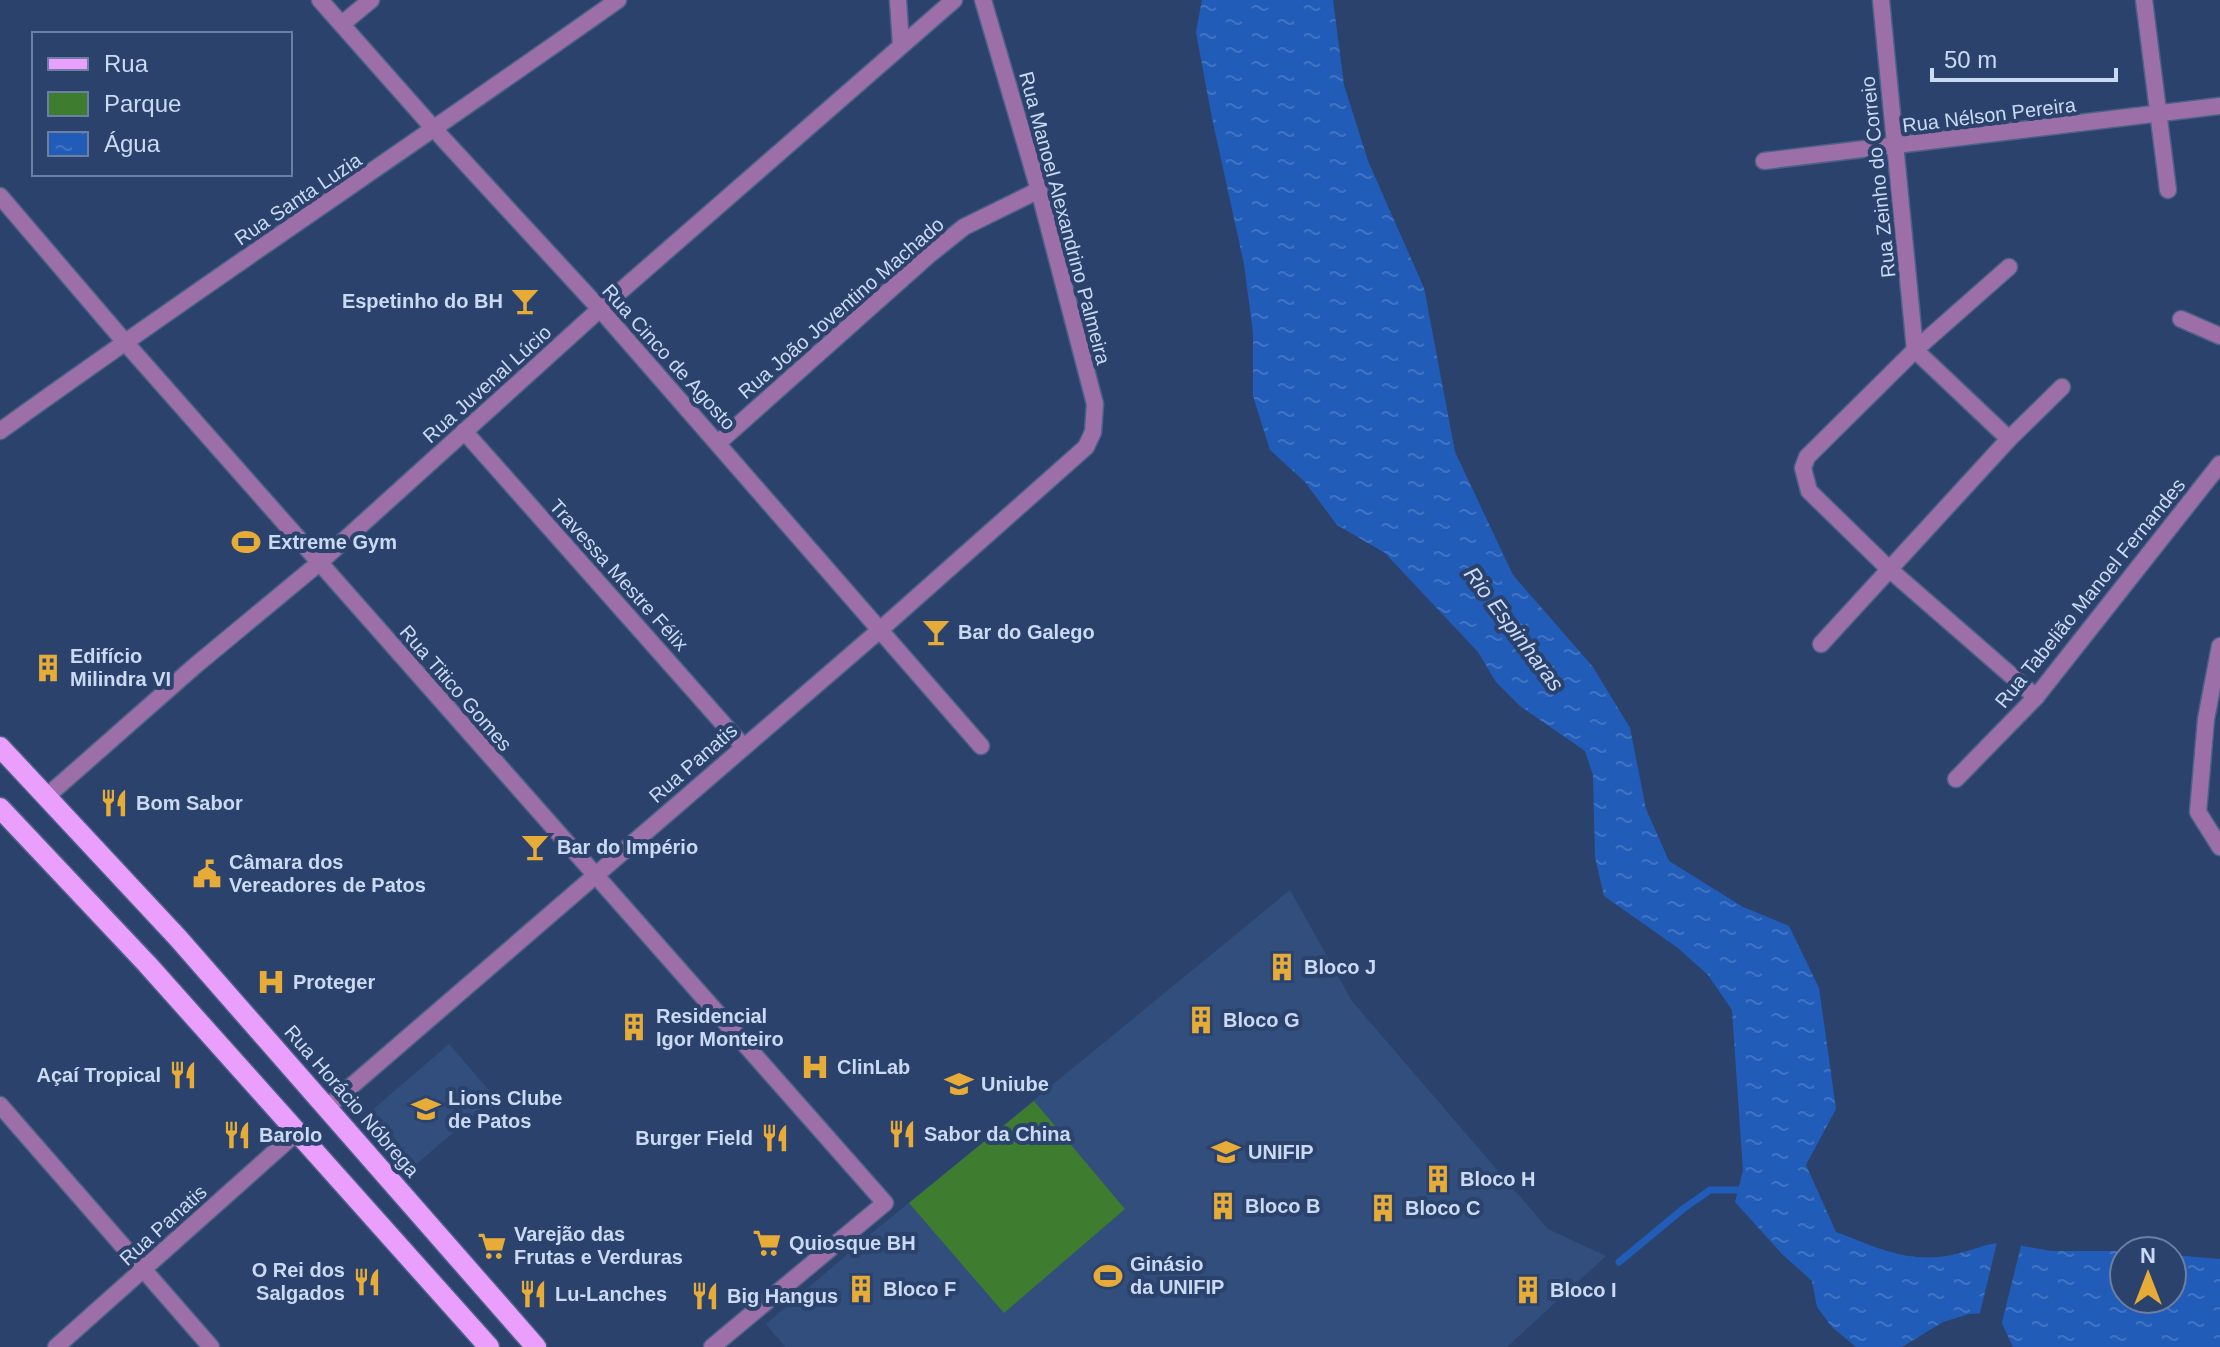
<svg xmlns="http://www.w3.org/2000/svg" width="2220" height="1347" font-family="Helvetica,sans-serif">
<defs>
<pattern id="water-ripples" width="26" height="14" patternUnits="userSpaceOnUse" patternTransform="scale(2)"><rect width="26" height="14" fill="#225cb9"/><path d="M2 4q2-2 4 0t4 0M15 11q2-2 4 0t4 0" fill="none" stroke="#4173c3"/></pattern>
</defs>
<rect width="100%" height="100%" fill="#2b436c"/>
<g fill="#314e7d">
<polygon points="1290,890 1352,1001 1548,1229 1606,1256 1507,1347 785,1347 766,1324 878,1228"/>
<polygon points="449,1044 495,1097 407,1172 362,1119"/>
</g>
<polygon fill="#3e7c2f" points="1034,1101 1125,1209 1004,1313 909,1203"/>
<g fill="url(#water-ripples)">
<path d="M1202,0H1333L1344,85L1368,161L1424,288L1455,452L1513,575L1593,667L1630,728L1646,809L1669,861L1743,907L1789,926L1819,988L1836,1109L1806,1165L1836,1232C1876,1247 1908,1264 1952,1255C1971,1251 1986,1243 2006,1242L1988,1313L1969,1314L1943,1322L1902,1347H1856L1832,1327L1817,1307L1812,1281L1782,1254L1735,1202L1743,1171L1732,1010L1708,975L1678,948L1604,896L1595,857L1593,775L1585,751L1520,706L1496,682L1478,652L1385,553L1337,525L1305,482L1270,450L1253,396V333L1244,264L1212,118L1196,32Z"/>
<polygon points="2018,1245 2051,1251 2124,1251 2124,1299 2172,1299 2172,1255 2220,1259 2220,1347 2013,1347 1999,1317"/>
</g>
<polygon fill="#2b436c" points="1998,1238 2022,1242 2000,1330 1991,1316 1979,1317"/>
<g fill="none" stroke-linecap="round" stroke-linejoin="round">
<polyline stroke="#225cb9" stroke-width="7" points="1619,1262 1683,1209 1710,1190 1744,1190"/>
<defs>
<g id="street">
<polyline points="320,0 435,130 600,309 981,746"/>
<polyline points="898,0 901,45"/>
<polyline points="1881,0 1915,350 2009,439"/>
<polyline points="2144,0 2168,190"/>
<polyline points="342,24 371,0"/>
<polyline points="1764,161 2220,106"/>
<polyline points="0,196 124,341 885,1203 712,1347"/>
<polyline points="2009,267 1915,350 1807,457 1803,468 1809,491 1889,569 2036,697"/>
<polyline points="2181,319 2220,336"/>
<path d="M0,431C204,284 413,145 618,0"/>
<polyline points="464,431 743,746"/>
<polyline points="718,443 929,255 964,227 1039,190"/>
<polyline points="1821,644 2009,439 2062,387"/>
<polyline points="2220,646 2206,719 2198,812 2220,847"/>
<polyline points="1956,779 2036,697 2220,464"/>
<polyline points="46,797 196,665 319,563 600,309 954,0"/>
<polyline points="0,1105 211,1347"/>
<polyline points="326,1108 881,629 1086,447 1093,432 1095,404 1039,190 983,0"/>
<polyline points="56,1347 296,1133"/>
</g>
<g id="primary">
<polyline points="0,747 178,938 536,1347"/>
<polyline points="0,808 147,964 489,1347"/>
</g>
</defs>
<use href="#street" stroke="#4b6187" stroke-width="19"/>
<use href="#primary" stroke="#4b6187" stroke-width="23"/>
<use href="#street" stroke="#9d6fa8" stroke-width="16"/>
<use href="#primary" stroke="#ea9ffc" stroke-width="20"/>
</g>
<defs>
<symbol id="bar-bare" viewBox="-9 -9 18 18"><path d="M-6-5H6L.8 .8V4.5H3.5V6h-7V4.5H-.8V.8Z" fill="#e7ac37" stroke="#2b436c" stroke-width="2.5" paint-order="stroke"/></symbol>
<symbol id="stadium-bare" viewBox="-9 -9 18 18"><path d="M0-5a6.5 5 0 1 0 0 10a6.5 5 0 1 0 0-10ZM-3.5-1.8h7v3.6h-7Z" fill="#e7ac37" stroke="#2b436c" stroke-width="2.5" paint-order="stroke"/></symbol>
<symbol id="building-bare" viewBox="-9 -9 18 18"><path d="M-4-6H4V6H1V3H-1V6H-4ZM-2.5-4.3h1.7v1.8h-1.7ZM.8-4.3h1.7v1.8H.8ZM-2.5-1h1.7V.8h-1.7ZM.8-1h1.7V.8H.8Z" fill="#e7ac37" stroke="#2b436c" stroke-width="2.5" paint-order="stroke"/></symbol>
<symbol id="restaurant-bare" viewBox="-9 -9 18 18"><path d="M-5-6h1v4h1v-4h1v4h1v-4h1v5L-1.5 .5V6h-2V.5L-5-1ZM5-6V6H3V1.5H1.5Q1.5-4 5-6Z" fill="#e7ac37" stroke="#2b436c" stroke-width="2.5" paint-order="stroke"/></symbol>
<symbol id="civic-bare" viewBox="-9 -9 18 18"><path d="M-.6-6.5H3V-4.5H.6V-3L4-1V1h2V6H-6V1h2V-1L-.6-3ZM-1.2 2.5V6h2.4V2.5Z" fill="#e7ac37" stroke="#2b436c" stroke-width="2.5" paint-order="stroke"/></symbol>
<symbol id="hospital-bare" viewBox="-9 -9 18 18"><path d="M-5-5h3v3.5h4V-5h3V5h-3V1.5h-4V5h-3Z" fill="#e7ac37" stroke="#2b436c" stroke-width="2.5" paint-order="stroke"/></symbol>
<symbol id="university-bare" viewBox="-9 -9 18 18"><path d="M0-5L7-2L0 1L-7-2ZM-4 1L0 2.5L4 1V4Q0 6-4 4Z" fill="#e7ac37" stroke="#2b436c" stroke-width="2.5" paint-order="stroke"/></symbol>
<symbol id="school-bare" viewBox="-9 -9 18 18"><path d="M0-5L7-2L0 1L-7-2ZM-4 1L0 2.5L4 1V4Q0 6-4 4Z" fill="#e7ac37" stroke="#2b436c" stroke-width="2.5" paint-order="stroke"/></symbol>
<symbol id="supermarket-bare" viewBox="-9 -9 18 18"><path d="M-6-5.5h2.5l.6 2H6L4.5 2H-2.5L-4.4-4H-6ZM-1.5 3.2a1.3 1.3 0 1 0 .1 0ZM3 3.2a1.3 1.3 0 1 0 .1 0Z" fill="#e7ac37" stroke="#2b436c" stroke-width="2.5" paint-order="stroke"/></symbol>
</defs>
<g fill-rule="evenodd">
<use href="#bar-bare" x="505" y="281" width="40" height="40"/>
<use href="#stadium-bare" x="226" y="522" width="40" height="40"/>
<use href="#bar-bare" x="916" y="612" width="40" height="40"/>
<use href="#building-bare" x="28" y="648" width="40" height="40"/>
<use href="#restaurant-bare" x="94" y="783" width="40" height="40"/>
<use href="#bar-bare" x="515" y="827" width="40" height="40"/>
<use href="#civic-bare" x="187" y="854" width="40" height="40"/>
<use href="#building-bare" x="1262" y="947" width="40" height="40"/>
<use href="#hospital-bare" x="251" y="962" width="40" height="40"/>
<use href="#building-bare" x="1181" y="1000" width="40" height="40"/>
<use href="#building-bare" x="614" y="1007" width="40" height="40"/>
<use href="#hospital-bare" x="795" y="1047" width="40" height="40"/>
<use href="#restaurant-bare" x="163" y="1055" width="40" height="40"/>
<use href="#university-bare" x="939" y="1064" width="40" height="40"/>
<use href="#school-bare" x="406" y="1089" width="40" height="40"/>
<use href="#restaurant-bare" x="882" y="1114" width="40" height="40"/>
<use href="#restaurant-bare" x="217" y="1115" width="40" height="40"/>
<use href="#restaurant-bare" x="755" y="1118" width="40" height="40"/>
<use href="#university-bare" x="1206" y="1132" width="40" height="40"/>
<use href="#building-bare" x="1418" y="1159" width="40" height="40"/>
<use href="#building-bare" x="1203" y="1186" width="40" height="40"/>
<use href="#building-bare" x="1363" y="1188" width="40" height="40"/>
<use href="#supermarket-bare" x="747" y="1223" width="40" height="40"/>
<use href="#supermarket-bare" x="472" y="1226" width="40" height="40"/>
<use href="#stadium-bare" x="1088" y="1256" width="40" height="40"/>
<use href="#restaurant-bare" x="347" y="1262" width="40" height="40"/>
<use href="#building-bare" x="841" y="1269" width="40" height="40"/>
<use href="#building-bare" x="1508" y="1270" width="40" height="40"/>
<use href="#restaurant-bare" x="513" y="1274" width="40" height="40"/>
<use href="#restaurant-bare" x="685" y="1276" width="40" height="40"/>
</g>
<g text-anchor="middle" dominant-baseline="central" stroke-width="8" stroke-linejoin="round" paint-order="stroke">
<g font-size="20" fill="#cadaf3" stroke="#2b436c">
<text transform="translate(1989 115) rotate(-7)">Rua Nélson Pereira</text>
<text transform="translate(1878 177) rotate(-96)">Rua Zeinho do Correio</text>
<text transform="translate(298 199) rotate(-34)">Rua Santa Luzia</text>
<text transform="translate(1065 218) rotate(75)">Rua Manoel Alexandrino Palmeira</text>
<text transform="translate(841 308) rotate(-41)">Rua João Joventino Machado</text>
<text transform="translate(669 357) rotate(48)">Rua Cinco de Agosto</text>
<text transform="translate(487 384) rotate(-42)">Rua Juvenal Lúcio</text>
<text transform="translate(619 575) rotate(48)">Travessa Mestre Félix</text>
<text transform="translate(2090 593) rotate(-51)">Rua Tabelião Manoel Fernandes</text>
<text transform="translate(456 688) rotate(49)">Rua Titico Gomes</text>
<text transform="translate(693 763) rotate(-41)">Rua Panatis</text>
<text transform="translate(352 1101) rotate(49)">Rua Horácio Nóbrega</text>
<text transform="translate(163 1225) rotate(-42)">Rua Panatis</text>
</g>
<g font-size="20" font-weight="bold" fill="#cadaf3" stroke="#2b436c" text-anchor="start">
<text x="503" y="301" text-anchor="end">Espetinho do BH</text>
<text x="268" y="542">Extreme Gym</text>
<text x="958" y="632">Bar do Galego</text>
<text x="70" y="656">Edifício<tspan x="70" dy="23">Milindra VI</tspan></text>
<text x="136" y="803">Bom Sabor</text>
<text x="557" y="847">Bar do Império</text>
<text x="229" y="862">Câmara dos<tspan x="229" dy="23">Vereadores de Patos</tspan></text>
<text x="1304" y="967">Bloco J</text>
<text x="293" y="982">Proteger</text>
<text x="656" y="1016">Residencial<tspan x="656" dy="23">Igor Monteiro</tspan></text>
<text x="1223" y="1020">Bloco G</text>
<text x="837" y="1067">ClinLab</text>
<text x="161" y="1075" text-anchor="end">Açaí Tropical</text>
<text x="981" y="1084">Uniube</text>
<text x="448" y="1098">Lions Clube<tspan x="448" dy="23">de Patos</tspan></text>
<text x="924" y="1134">Sabor da China</text>
<text x="259" y="1135">Barolo</text>
<text x="753" y="1138" text-anchor="end">Burger Field</text>
<text x="1248" y="1152">UNIFIP</text>
<text x="1460" y="1179">Bloco H</text>
<text x="1245" y="1206">Bloco B</text>
<text x="1405" y="1208">Bloco C</text>
<text x="514" y="1234">Varejão das<tspan x="514" dy="23">Frutas e Verduras</tspan></text>
<text x="789" y="1243">Quiosque BH</text>
<text x="1130" y="1264">Ginásio<tspan x="1130" dy="23">da UNIFIP</tspan></text>
<text x="345" y="1270" text-anchor="end">O Rei dos<tspan x="345" dy="23">Salgados</tspan></text>
<text x="883" y="1289">Bloco F</text>
<text x="1550" y="1290">Bloco I</text>
<text x="555" y="1294">Lu-Lanches</text>
<text x="727" y="1296">Big Hangus</text>
</g>
<g font-size="22" font-style="italic" fill="#ccdbf4" stroke="#2b436c">
<text transform="translate(1514 629) rotate(53)">Rio Espinharas</text>
</g>
</g>
<rect x="32" y="32" width="260" height="144" fill="#2b436c" stroke="#6b7fa2" stroke-width="2"/>
<rect x="48" y="58" width="40" height="12" fill="#ea9ffc" stroke="#6b7fa2" stroke-width="2"/>
<text x="104" y="72" font-size="24" fill="#cadaf3">Rua</text>
<rect x="48" y="92" width="40" height="24" fill="#3e7c2f" stroke="#6b7fa2" stroke-width="2"/>
<text x="104" y="112" font-size="24" fill="#cadaf3">Parque</text>
<rect x="48" y="132" width="40" height="24" fill="url(#water-ripples)" stroke="#6b7fa2" stroke-width="2"/>
<text x="104" y="152" font-size="24" fill="#cadaf3">Água</text>
<g transform="translate(2148 1275)"><circle r="38" fill="#2b436c" stroke="#6b7fa2" stroke-width="2"/>
<path d="M0-6L14 30L0 20L-14 30Z" fill="#e7ac37"/>
<text y="-12" font-size="22" font-weight="bold" text-anchor="middle" fill="#cadaf3">N</text>
</g>
<path d="M1932 68v12h184v-12" fill="none" stroke="#cadaf3" stroke-width="4"/>
<text x="1944" y="68" font-size="24" fill="#cadaf3" stroke="#2b436c" stroke-width="6" paint-order="stroke">50 m</text>
</svg>
